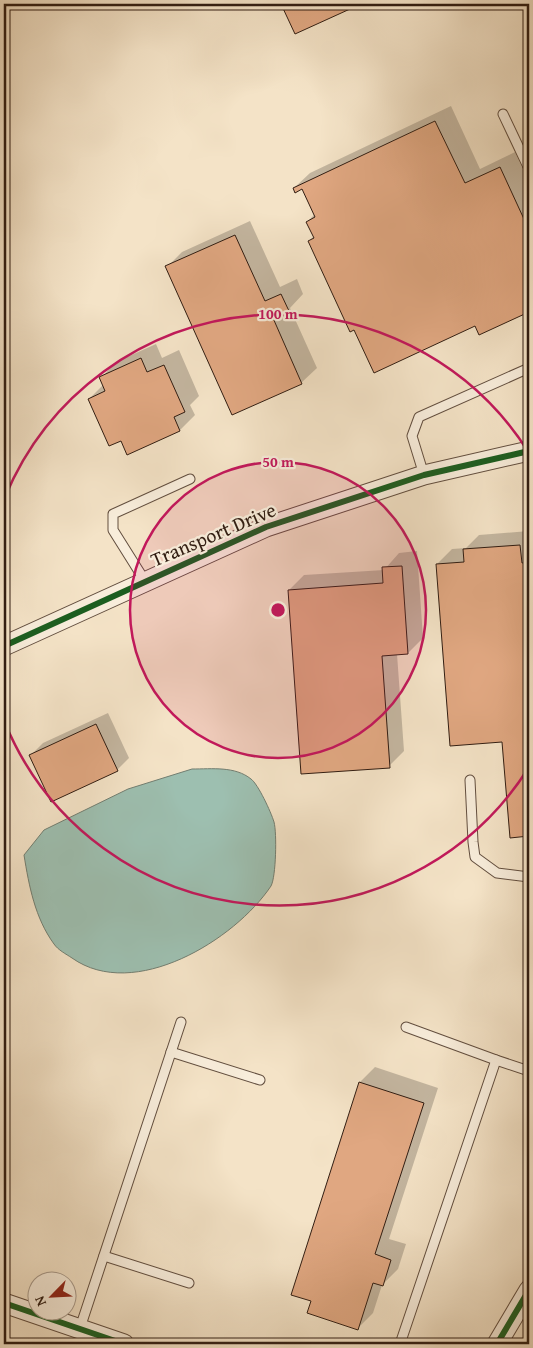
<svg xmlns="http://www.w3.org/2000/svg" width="533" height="1348" font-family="'Gentium Book Plus',serif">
<rect width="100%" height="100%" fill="#f4e3c7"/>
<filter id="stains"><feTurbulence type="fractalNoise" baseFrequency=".004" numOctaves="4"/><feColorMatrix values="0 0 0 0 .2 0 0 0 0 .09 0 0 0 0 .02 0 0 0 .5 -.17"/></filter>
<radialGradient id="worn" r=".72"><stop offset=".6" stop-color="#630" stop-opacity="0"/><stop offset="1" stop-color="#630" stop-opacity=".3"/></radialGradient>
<path fill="#9dbfb0" stroke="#727e71" d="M192,769C212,769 235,766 251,779C258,784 271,812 274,822C277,833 276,877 271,886C235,940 134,1002 72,958C66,954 58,950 54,944C35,918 29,886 24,855L44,830L128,789Z"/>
<g fill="#0003">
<polygon points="283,4 358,4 296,33"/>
<polygon points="451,106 480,169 515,152 529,183 529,311 480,334 475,325 309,241 314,236 307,222 315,214 302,188 294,188 310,173"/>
<polygon points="250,221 280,287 297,279 303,294 290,308 317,368 301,383 233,413 167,267 182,252"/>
<polygon points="156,344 162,358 179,350 199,396 190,405 195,415 180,430 128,453 122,439 89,399 104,384 101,378 116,362"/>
<polygon points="529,531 529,835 511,836 503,740 437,564 452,549 466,548 479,535"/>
<polygon points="417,551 423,638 408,653 397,654 404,751 389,766 289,590 304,575 384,570 399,553"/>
<polygon points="108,713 129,758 117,770 31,755 43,743"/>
<polygon points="375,1067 438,1088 389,1239 406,1244 398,1269 382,1285 373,1313 358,1328 360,1082"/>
</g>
<g fill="#e0a781" stroke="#311d12">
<polygon points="281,4 361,4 295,34"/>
<polygon points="435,121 465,183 500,167 529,230 529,312 479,335 475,326 374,373 354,330 350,332 308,241 314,238 306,222 315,217 302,189 295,193 293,188"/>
<polygon points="235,235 265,301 281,294 289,311 273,318 302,384 232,415 165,266"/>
<polygon points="141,358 147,372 164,365 185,412 174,417 180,431 127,455 121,441 109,446 88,399 105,391 99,377"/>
<polygon points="520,545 522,563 529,562 529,836 510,838 502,742 450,746 436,564 464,562 463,549"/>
<polygon points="402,566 408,654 382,656 390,768 301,774 288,590 383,583 382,567"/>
<polygon points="96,724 118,771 51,802 29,755"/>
<polygon points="359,1082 424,1103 375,1254 391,1260 383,1286 373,1283 358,1330 307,1313 311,1301 291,1295"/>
</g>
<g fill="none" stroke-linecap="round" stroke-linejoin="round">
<defs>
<g id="service">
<polyline points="503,114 529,169"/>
<polyline points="424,475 412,436 419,417 529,368"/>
<polyline points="145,581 113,530 113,514 190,479"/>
<polyline points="470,780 473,842 475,857 497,873 529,877"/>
<polyline points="406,1027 496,1060"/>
<polyline points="171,1052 260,1080"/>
<polyline points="104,1256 189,1283"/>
<polyline points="80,1328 181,1022"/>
<polyline points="400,1344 496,1060 529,1071"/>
</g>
<g id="minor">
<polyline points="4,646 266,527 424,475 529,451"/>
<polyline points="4,1303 124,1344"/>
<polyline points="497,1344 529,1290"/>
</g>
</defs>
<use href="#service" stroke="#624e3f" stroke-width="11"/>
<use href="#minor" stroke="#624e3f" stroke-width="21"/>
<use href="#service" stroke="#f8eddb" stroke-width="9"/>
<use href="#minor" stroke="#f8eddb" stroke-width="19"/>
<defs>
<g id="cycleway">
<polyline points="4,646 266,527 424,475 529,451"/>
<polyline points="4,1303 124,1344"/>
<polyline points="497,1344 529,1290"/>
</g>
</defs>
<use href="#cycleway" stroke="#f8eddb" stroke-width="9"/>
<use href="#cycleway" stroke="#1b5e20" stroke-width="6"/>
</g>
<circle cx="278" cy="610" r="148" fill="#c2185b" fill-opacity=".12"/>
<g fill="none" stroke="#c2185b" stroke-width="2.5">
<circle cx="278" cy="610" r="148"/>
<path d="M529 767A296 296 0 0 1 5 723M5 497A296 296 0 0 1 529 453"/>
</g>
<g text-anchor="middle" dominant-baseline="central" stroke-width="4.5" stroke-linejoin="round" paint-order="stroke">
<g font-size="20" fill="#311d12" stroke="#f8eddb">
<text transform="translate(213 534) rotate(-23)">Transport Drive</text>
</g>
</g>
<circle cx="278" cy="610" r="8" fill="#c2185b" stroke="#f8eddb" stroke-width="2.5"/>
<g font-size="15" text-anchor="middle" font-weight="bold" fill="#c2185b" stroke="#f8eddb" stroke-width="4.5" stroke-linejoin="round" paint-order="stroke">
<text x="278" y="319">100 m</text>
<text x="278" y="467">50 m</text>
</g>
<rect width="533" height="1348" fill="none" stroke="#f4e3c7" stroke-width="20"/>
<rect x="5" y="5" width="523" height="1338" fill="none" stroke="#311d12" stroke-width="2.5"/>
<rect x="10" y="10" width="513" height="1328" fill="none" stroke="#311d12"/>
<g transform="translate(52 1296) rotate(246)"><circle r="24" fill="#f8eddb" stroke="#a89a8b"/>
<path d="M0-4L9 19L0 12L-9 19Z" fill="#8f2418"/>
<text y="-8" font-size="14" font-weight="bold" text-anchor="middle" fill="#311d12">N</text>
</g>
<rect width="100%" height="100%" filter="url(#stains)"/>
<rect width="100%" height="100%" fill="url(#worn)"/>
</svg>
